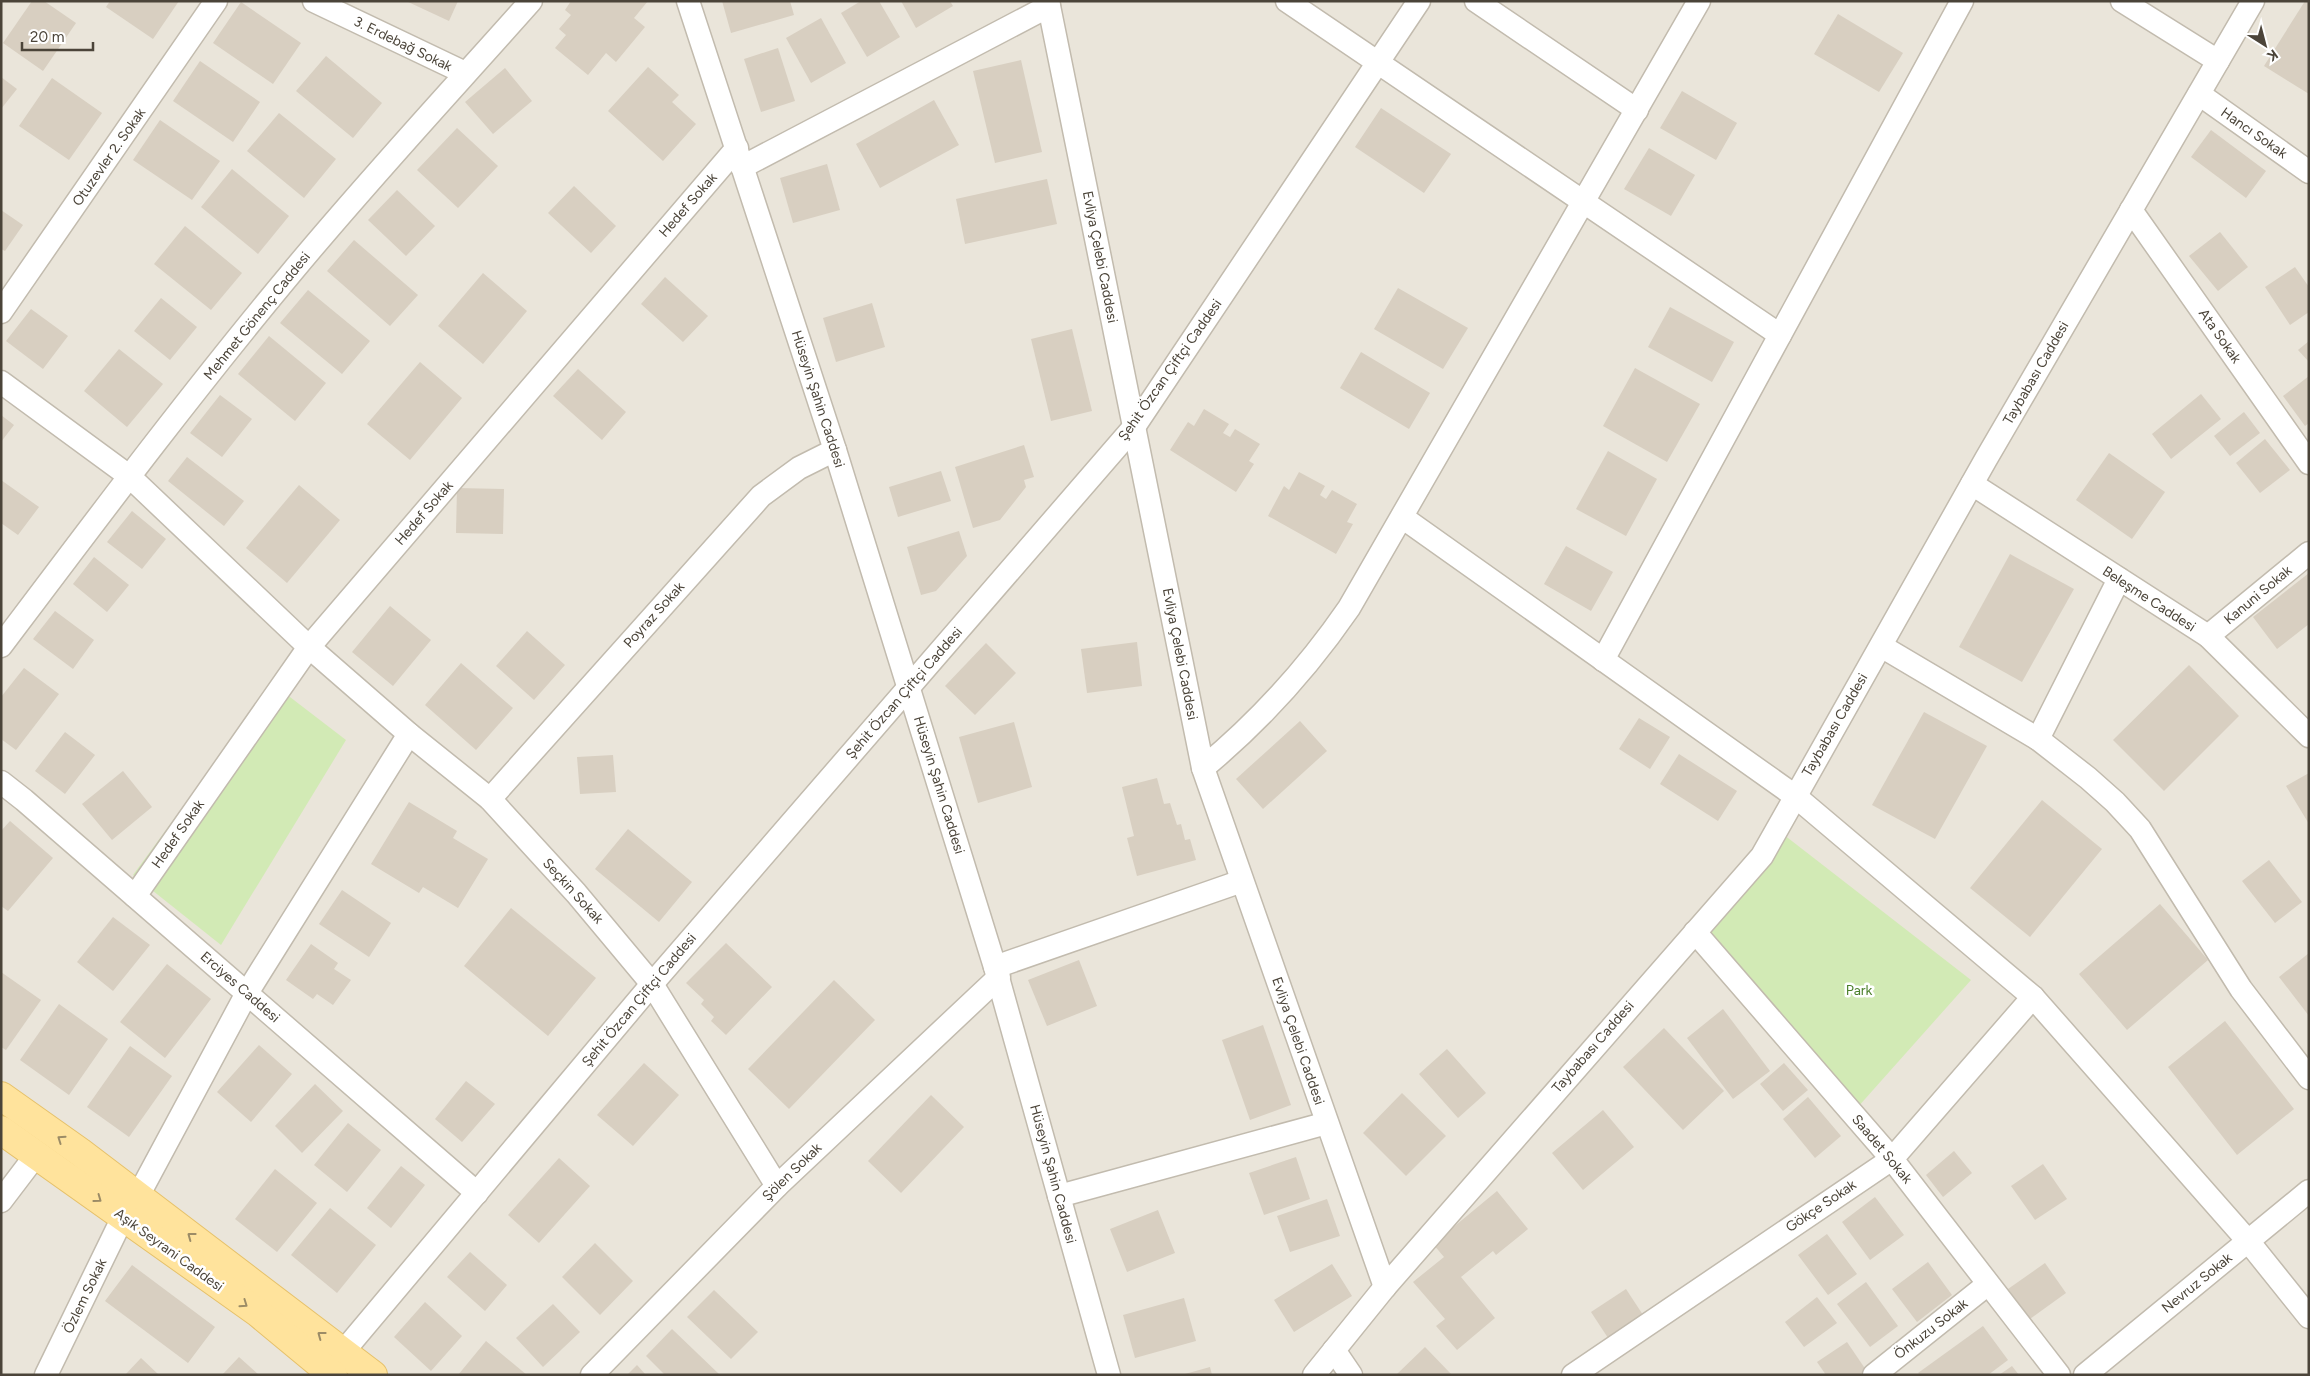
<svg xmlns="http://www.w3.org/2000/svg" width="2310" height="1376" font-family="Figtree,sans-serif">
<rect width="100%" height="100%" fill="#f6f3ec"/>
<rect fill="#eae5da" x="1" y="1" width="2308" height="1374"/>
<g fill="#d2eab5">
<polygon points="273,684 346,740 221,945 133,875"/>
<polygon points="1779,831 1971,980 1857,1108 1705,926"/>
</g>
<g fill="#d8cfc1">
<polygon points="32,1 44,1 76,23 43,71 3,43"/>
<polygon points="110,1 179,1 153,39 106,7"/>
<polygon points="406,1 458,1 449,21"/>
<polygon points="571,1 648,1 634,18 645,27 616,62 606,53 588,75 555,48 566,35 559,29 571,15 565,10"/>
<polygon points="722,1 790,1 794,15 731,33"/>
<polygon points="861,1 879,1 900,37 867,57 841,13"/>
<polygon points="901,1 950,1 953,6 916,28"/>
<polygon points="2305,1 2309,1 2309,94 2264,66"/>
<polygon points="241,2 301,43 273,84 213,43"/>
<polygon points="1838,14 1903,53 1879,92 1814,54"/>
<polygon points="821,18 846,63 811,83 786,38"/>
<polygon points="778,48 795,101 761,112 744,59"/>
<polygon points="326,56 382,103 353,138 296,91"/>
<polygon points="1021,60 1042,152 995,163 973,71"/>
<polygon points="200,61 260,102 233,142 173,101"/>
<polygon points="648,67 679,95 672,102 696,124 663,161 608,111"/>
<polygon points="505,68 532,101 493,134 465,102"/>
<polygon points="1,77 17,89 1,109"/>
<polygon points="52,78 102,113 69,160 19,126"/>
<polygon points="1682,91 1737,123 1716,160 1660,128"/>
<polygon points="934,100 959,145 880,188 856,144"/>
<polygon points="1381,108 1451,154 1424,193 1355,147"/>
<polygon points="279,113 336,159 304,198 247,151"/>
<polygon points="160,120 220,161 192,200 133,160"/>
<polygon points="457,128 498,166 458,208 417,170"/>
<polygon points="2211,130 2266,171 2246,198 2191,157"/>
<polygon points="1649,148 1695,175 1671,216 1624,189"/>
<polygon points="827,164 840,210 793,223 780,178"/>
<polygon points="232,169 289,216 258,254 201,207"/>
<polygon points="1047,179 1057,224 965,244 956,199"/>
<polygon points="574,186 616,226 591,253 548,213"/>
<polygon points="397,190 435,226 406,256 368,220"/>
<polygon points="1,210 23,225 5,251 1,249"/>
<polygon points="185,226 242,273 211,310 154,264"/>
<polygon points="2220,232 2248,267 2218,291 2189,256"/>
<polygon points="354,240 418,295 390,326 327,271"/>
<polygon points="2295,267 2309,287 2309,312 2290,325 2265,287"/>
<polygon points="483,273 527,311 483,364 438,326"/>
<polygon points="665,277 708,316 683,342 641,304"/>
<polygon points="1398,288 1468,328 1443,369 1374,329"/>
<polygon points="308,290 370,341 342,374 280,323"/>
<polygon points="161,298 197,327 170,360 134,331"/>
<polygon points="872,303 885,347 836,362 823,318"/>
<polygon points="1670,307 1734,342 1712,382 1648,347"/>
<polygon points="31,309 68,336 43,369 6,341"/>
<polygon points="1072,329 1092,411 1051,421 1031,339"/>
<polygon points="269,336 326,383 295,421 238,374"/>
<polygon points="2309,341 2309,362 2298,350"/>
<polygon points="119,349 163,384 127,427 84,391"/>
<polygon points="1361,352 1430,393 1409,429 1340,388"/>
<polygon points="420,362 462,398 410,460 367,424"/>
<polygon points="1635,368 1700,404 1667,462 1603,426"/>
<polygon points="578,369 626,412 602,440 553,396"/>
<polygon points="2309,376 2309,423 2305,426 2283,396"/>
<polygon points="2201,394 2221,419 2171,459 2152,434"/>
<polygon points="220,395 252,419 222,457 190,433"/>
<polygon points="1204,409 1229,424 1223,433 1230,437 1235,429 1260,444 1249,461 1254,464 1236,492 1170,450 1188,422 1194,426"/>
<polygon points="2244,412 2260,433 2230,456 2214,436"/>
<polygon points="1,415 14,425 1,442"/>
<polygon points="2265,439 2290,470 2260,493 2236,463"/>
<polygon points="1024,445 1034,477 1024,480 1026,487 1000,520 973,528 955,467"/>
<polygon points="1608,451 1657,479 1626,536 1576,509"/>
<polygon points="2109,453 2165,492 2132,539 2076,500"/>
<polygon points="187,457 244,501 224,526 168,481"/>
<polygon points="941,471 951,501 898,517 889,487"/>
<polygon points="1299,472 1325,486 1320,495 1326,499 1332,490 1357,504 1347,522 1353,524 1336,554 1268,516 1284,486 1289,490"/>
<polygon points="1,480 39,507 18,535 1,523"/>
<polygon points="299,485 340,520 287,583 246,548"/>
<polygon points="457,488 504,489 503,534 456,533"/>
<polygon points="132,511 166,539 142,569 107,542"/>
<polygon points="959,531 967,556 936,591 921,595 907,547"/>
<polygon points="1566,546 1613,572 1591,611 1544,584"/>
<polygon points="2010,554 2074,589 2022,682 1959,647"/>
<polygon points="94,557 129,585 107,612 73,584"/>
<polygon points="2309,573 2309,624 2277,649 2253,617"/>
<polygon points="390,606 431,640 393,686 352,652"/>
<polygon points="55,611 94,640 73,669 33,639"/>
<polygon points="527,631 565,665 534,700 496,666"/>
<polygon points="1137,642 1142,686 1087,693 1081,649"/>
<polygon points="986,643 1016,673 975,715 945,686"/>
<polygon points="461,663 513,708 476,750 425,705"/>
<polygon points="2189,665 2239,716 2164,791 2113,740"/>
<polygon points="24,668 59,694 16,750 1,739 1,697"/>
<polygon points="1924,712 1987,746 1935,839 1872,805"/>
<polygon points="1639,718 1670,737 1650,769 1619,749"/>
<polygon points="1300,721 1327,751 1263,809 1236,779"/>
<polygon points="1014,722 1032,787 978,803 959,737"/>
<polygon points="65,732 95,755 65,794 35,771"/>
<polygon points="1679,754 1737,791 1718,821 1660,784"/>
<polygon points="613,755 616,792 580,794 577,757"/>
<polygon points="123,771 152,807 112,840 82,804"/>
<polygon points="2309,773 2309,824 2286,786"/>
<polygon points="1157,778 1164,804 1170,803 1177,825 1181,824 1185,840 1190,839 1196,860 1137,876 1127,838 1134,836 1122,787"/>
<polygon points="2042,800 2102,849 2030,937 1970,888"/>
<polygon points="409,802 457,831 453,838 488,859 458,908 423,887 419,893 371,864"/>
<polygon points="10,821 53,858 8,911 1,906 1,831"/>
<polygon points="628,829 692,882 659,922 595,869"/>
<polygon points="2269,860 2302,902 2275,923 2242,881"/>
<polygon points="342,890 391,923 369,957 319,924"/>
<polygon points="2160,904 2208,960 2127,1030 2079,974"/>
<polygon points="511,908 596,978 548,1036 464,966"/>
<polygon points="113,917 150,945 113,991 77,962"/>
<polygon points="726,943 772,987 726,1035 711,1021 714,1017 701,1004 704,1000 686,983"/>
<polygon points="311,944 338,963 334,969 351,980 333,1005 317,994 313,999 286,980"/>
<polygon points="2309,953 2309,1016 2279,977"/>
<polygon points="1079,960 1097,1006 1047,1026 1028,980"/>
<polygon points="167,964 211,999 165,1058 120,1022"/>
<polygon points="1,972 41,1000 6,1050 1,1047"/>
<polygon points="834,980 875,1020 789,1109 748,1069"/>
<polygon points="59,1004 108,1039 69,1095 20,1060"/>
<polygon points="1723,1009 1770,1071 1733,1099 1687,1038"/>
<polygon points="2225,1021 2294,1109 2237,1155 2168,1067"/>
<polygon points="1263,1025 1291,1105 1250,1120 1222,1040"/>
<polygon points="1664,1028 1724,1091 1683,1130 1623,1067"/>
<polygon points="259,1045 292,1074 251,1122 217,1092"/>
<polygon points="130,1046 172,1076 129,1137 87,1107"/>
<polygon points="1447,1049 1486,1093 1458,1118 1419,1074"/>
<polygon points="644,1063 679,1095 633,1146 597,1115"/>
<polygon points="1784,1063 1808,1090 1783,1111 1760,1084"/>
<polygon points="466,1081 495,1104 462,1142 435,1119"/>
<polygon points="315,1084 343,1111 302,1153 275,1126"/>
<polygon points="1402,1093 1446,1136 1406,1176 1363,1133"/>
<polygon points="931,1095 964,1127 901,1193 868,1161"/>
<polygon points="1808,1097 1841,1136 1815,1158 1783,1119"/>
<polygon points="1603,1110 1634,1147 1583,1190 1552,1153"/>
<polygon points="348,1123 381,1150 347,1192 314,1165"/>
<polygon points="1954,1151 1972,1173 1943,1197 1926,1175"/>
<polygon points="1296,1157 1310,1199 1264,1215 1249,1173"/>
<polygon points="559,1158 590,1186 539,1243 508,1215"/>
<polygon points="2043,1164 2067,1199 2035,1220 2011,1186"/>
<polygon points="401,1166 425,1185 391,1228 367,1208"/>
<polygon points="275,1169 317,1203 277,1252 235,1219"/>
<polygon points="1497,1191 1528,1229 1496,1255 1493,1251 1461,1277 1495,1318 1457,1350 1436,1326 1445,1319 1413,1282 1444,1257 1433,1244"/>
<polygon points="1875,1197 1904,1235 1870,1260 1842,1222"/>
<polygon points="1327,1199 1340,1236 1290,1252 1277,1216"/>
<polygon points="330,1208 376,1245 337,1293 291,1255"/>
<polygon points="1158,1210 1175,1253 1127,1272 1110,1229"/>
<polygon points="1827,1234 1857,1274 1828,1295 1798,1255"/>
<polygon points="595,1243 633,1281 600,1315 562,1277"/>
<polygon points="470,1252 507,1285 485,1311 447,1277"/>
<polygon points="1928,1262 1952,1295 1917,1322 1892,1289"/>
<polygon points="2045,1263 2066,1293 2030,1319 2008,1289"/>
<polygon points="1332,1264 1352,1296 1294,1332 1274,1300"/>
<polygon points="132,1265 215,1327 188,1363 105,1301"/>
<polygon points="1866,1282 1898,1326 1870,1347 1837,1304"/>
<polygon points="1626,1289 1645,1318 1610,1341 1591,1312"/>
<polygon points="714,1290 758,1332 731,1359 687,1317"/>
<polygon points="1817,1297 1837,1323 1804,1347 1785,1322"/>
<polygon points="1184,1298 1196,1341 1135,1358 1123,1315"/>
<polygon points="425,1302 462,1336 431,1371 394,1337"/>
<polygon points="553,1304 580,1332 543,1367 516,1338"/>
<polygon points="1983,1326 2008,1360 1988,1375 1920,1375 1918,1373"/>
<polygon points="672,1329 720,1375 665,1375 646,1356"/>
<polygon points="486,1341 527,1375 458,1375"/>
<polygon points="1847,1342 1866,1370 1859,1375 1826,1375 1817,1362"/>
<polygon points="1425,1347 1452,1375 1396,1375"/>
<polygon points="239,1357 259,1375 222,1375"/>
<polygon points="141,1358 159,1375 125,1375"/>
<polygon points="637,1365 646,1375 627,1375"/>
<polygon points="2012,1366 2019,1375 1999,1375"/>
<polygon points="1210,1367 1212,1375 1186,1375 1185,1374"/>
</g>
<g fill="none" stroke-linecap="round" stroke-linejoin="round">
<defs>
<g id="minor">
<polyline points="314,1 465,73"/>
<polyline points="688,1 835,450 995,967 1109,1375"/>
<polyline points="1048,1 1203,768 1385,1287"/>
<polyline points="1287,1 1780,335"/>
<polyline points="1476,1 1637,110"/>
<polyline points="2122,1 2218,61"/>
<polyline points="2199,94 2309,172"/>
<polyline points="742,167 1049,6"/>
<polyline points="2131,210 2309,463"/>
<polyline points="1,312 216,1"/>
<polyline points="1,382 129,476 309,647 409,734 490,799 576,893 652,984 777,1186"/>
<polyline points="1972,484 2208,636 2309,736"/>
<polyline points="1402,517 1795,796 2033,997 2248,1241 2309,1317"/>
<polyline points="2208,636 2309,553"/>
<path d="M1,646C96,520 191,393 292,272C369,179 451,91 531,1"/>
<polyline points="1881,646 2038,739 2088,778 2115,802 2140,829 2241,989 2309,1078"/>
<polyline points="1603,660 1962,1"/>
<polyline points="2038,739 2119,579"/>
<path d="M1203,768C1260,721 1307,669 1349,608L1699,1"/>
<polyline points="1,782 24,800 477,1193"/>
<polyline points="490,799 761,496 799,468 835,450"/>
<polyline points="135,896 309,647 737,148"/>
<polyline points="1695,932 1892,1159 2059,1375"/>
<polyline points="995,967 1242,881"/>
<polyline points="1059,1196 1327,1123"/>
<polyline points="1,1201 36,1155"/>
<polyline points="1334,1350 1351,1375"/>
<polyline points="343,1352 652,984 1134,427 1419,1"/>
<polyline points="46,1375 123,1217 138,1196 247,993 409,734"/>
<polyline points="592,1375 777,1186 999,977"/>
<polyline points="1314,1375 1385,1287 1762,856 1986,459 2253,1"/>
<polyline points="1573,1375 1892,1159 2033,997"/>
<polyline points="1874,1375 1988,1284"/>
<polyline points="2085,1375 2309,1191"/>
</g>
<g id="major">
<polyline points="1,1096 80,1152 373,1375"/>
<polyline points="1,1130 257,1312 333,1375"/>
</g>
</defs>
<use href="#minor" stroke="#c2bbae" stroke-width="25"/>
<use href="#major" stroke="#e6c16a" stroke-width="30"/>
<use href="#minor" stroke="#fff" stroke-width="22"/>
<use href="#major" stroke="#ffe39c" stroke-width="28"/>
</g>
<defs><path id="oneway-chevron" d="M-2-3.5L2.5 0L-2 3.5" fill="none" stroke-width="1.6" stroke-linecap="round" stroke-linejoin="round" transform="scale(1.25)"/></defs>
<g stroke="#9c8c66">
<use href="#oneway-chevron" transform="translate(61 1139) rotate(-145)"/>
<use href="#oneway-chevron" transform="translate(98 1199) rotate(36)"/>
<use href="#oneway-chevron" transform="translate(191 1236) rotate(-143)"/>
<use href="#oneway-chevron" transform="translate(244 1304) rotate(35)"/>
<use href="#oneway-chevron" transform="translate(321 1335) rotate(-143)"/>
</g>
<g text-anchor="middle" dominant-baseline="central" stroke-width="5" stroke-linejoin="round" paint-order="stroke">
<g font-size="14" fill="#4b4439" stroke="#fff">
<text transform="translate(403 44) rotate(26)">3. Erdebağ Sokak</text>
<text transform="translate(2254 133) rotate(35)">Hancı Sokak</text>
<text transform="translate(109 157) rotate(-55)">Otuzevler 2. Sokak</text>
<text transform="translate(688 205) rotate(-49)">Hedef Sokak</text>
<text transform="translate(1100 257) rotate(79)">Evliya Çelebi Caddesi</text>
<text transform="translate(257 316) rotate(-51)">Mehmet Gönenç Caddesi</text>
<text transform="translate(2220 336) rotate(55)">Ata Sokak</text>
<text transform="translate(1170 370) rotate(-55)">Şehit Özcan Çiftçi Caddesi</text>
<text transform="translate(2036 373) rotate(-60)">Taybabası Caddesi</text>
<text transform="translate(818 399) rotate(72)">Hüseyin Şahin Caddesi</text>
<text transform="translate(424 513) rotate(-49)">Hedef Sokak</text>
<text transform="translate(2258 595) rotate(-40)">Kanuni Sokak</text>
<text transform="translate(2149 599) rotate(33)">Beleşme Caddesi</text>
<text transform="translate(654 615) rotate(-48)">Poyraz Sokak</text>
<text transform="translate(1180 654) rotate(79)">Evliya Çelebi Caddesi</text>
<text transform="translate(904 693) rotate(-49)">Şehit Özcan Çiftçi Caddesi</text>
<text transform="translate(1835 725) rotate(-60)">Taybabası Caddesi</text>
<text transform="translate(939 785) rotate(73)">Hüseyin Şahin Caddesi</text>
<text transform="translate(178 834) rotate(-55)">Hedef Sokak</text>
<text transform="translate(573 891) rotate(48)">Seçkin Sokak</text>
<text transform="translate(240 987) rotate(41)">Erciyes Caddesi</text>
<text transform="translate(639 1000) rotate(-50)">Şehit Özcan Çiftçi Caddesi</text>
<text transform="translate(1298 1041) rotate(71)">Evliya Çelebi Caddesi</text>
<text transform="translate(1593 1047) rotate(-49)">Taybabası Caddesi</text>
<text transform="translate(1882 1149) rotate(50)">Saadet Sokak</text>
<text transform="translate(792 1172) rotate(-44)">Şölen Sokak</text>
<text transform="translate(1053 1174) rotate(75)">Hüseyin Şahin Caddesi</text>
<text transform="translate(1821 1206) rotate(-34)">Gökçe Sokak</text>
<text transform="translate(169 1250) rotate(36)">Aşık Seyrani Caddesi</text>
<text transform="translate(2197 1283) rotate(-39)">Nevruz Sokak</text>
<text transform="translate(85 1296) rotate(-64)">Özlem Sokak</text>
<text transform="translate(1931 1329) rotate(-38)">Önkuzu Sokak</text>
</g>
<g font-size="14" fill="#4a7f2a" stroke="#fff">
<text x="1859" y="990">Park</text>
</g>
</g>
<rect width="2310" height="1376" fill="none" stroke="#4b4439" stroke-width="5"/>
<g transform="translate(2265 45) rotate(144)" stroke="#ffffff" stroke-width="4" paint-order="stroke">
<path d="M0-4L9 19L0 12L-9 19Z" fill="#4b4439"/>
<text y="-8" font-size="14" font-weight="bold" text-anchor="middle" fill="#4b4439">K</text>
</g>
<path d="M22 42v8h71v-8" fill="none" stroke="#4b4439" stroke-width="2.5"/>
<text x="30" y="42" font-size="15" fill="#4b4439" stroke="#ffffff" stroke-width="4" paint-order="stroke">20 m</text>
</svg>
